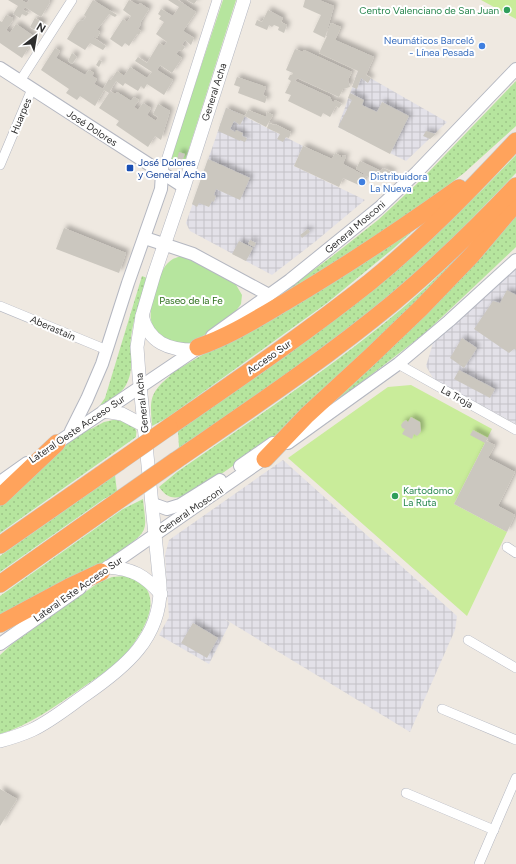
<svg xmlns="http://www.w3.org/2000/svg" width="516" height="864" font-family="Figtree,sans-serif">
<defs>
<pattern id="industrial-grid" width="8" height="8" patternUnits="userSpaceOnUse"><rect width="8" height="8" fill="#e3e1e8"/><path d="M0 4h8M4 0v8" fill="none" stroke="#c3c1c7"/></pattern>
<pattern id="grass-dots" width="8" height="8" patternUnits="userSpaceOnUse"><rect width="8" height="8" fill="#b6e59e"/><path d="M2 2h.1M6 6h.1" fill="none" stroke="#9dc588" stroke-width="1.8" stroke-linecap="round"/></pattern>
<filter id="shadow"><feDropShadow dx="3.5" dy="-3.5" stdDeviation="2" flood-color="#0004"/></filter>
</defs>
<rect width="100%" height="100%" fill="#efe9e1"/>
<g fill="url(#industrial-grid)">
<polygon points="358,71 447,122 406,161 338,127"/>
<polygon points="226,108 236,112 303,146 294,166 365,200 316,241 272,275 190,231 186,223"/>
<polygon points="516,265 516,424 434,380 426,366 433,343"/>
<polygon points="283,460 457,616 455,630 410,732 223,618 230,623 209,664 159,635 169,617 165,555 169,540"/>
</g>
<g fill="url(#grass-dots)">
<polygon points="516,81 516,126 464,173 406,218 255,312 330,258 378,220 421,180"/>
<polygon points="516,155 516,173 457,234 396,293 288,375 177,450 179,447 178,431 453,217 483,189"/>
<polygon points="516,212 516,247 424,334 327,409 323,407"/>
<path d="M416,228L394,248L327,303L167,418L152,426C150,400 149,393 170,376V374Z"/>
<path d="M485,230L447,274L280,433L191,495C176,497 170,502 159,487L177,472C248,423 320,375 387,321C422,293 453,261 485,230Z"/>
<path d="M142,276L147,278C141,297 134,316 131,337C129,354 135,369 126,385C121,395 107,401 98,408L105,398Z"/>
<path d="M113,420C120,420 133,422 136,430C137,432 136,434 136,437L0,533V502C29,476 57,448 90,428L91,429L104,422Z"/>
<polygon points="115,475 117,492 104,499 0,572 0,556"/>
<path d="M143,499C146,530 150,530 123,549L124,551L0,621V596L123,509Z"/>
<path d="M125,576C137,579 148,585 150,598C154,616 135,644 123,657C110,670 94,679 79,690C54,707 30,725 0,734V655L12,644L98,583L112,577Z"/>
</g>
<g fill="#b6e59e">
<polygon points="223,0 236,0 185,161 178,167 169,163"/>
<path d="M183,256L188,257L235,283L242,295L241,304L236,311L195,342C179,350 154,338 151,320C149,306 158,271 169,262C173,258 178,257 183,256Z"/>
</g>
<g fill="#c9ec9a">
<polygon points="481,0 516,0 516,19"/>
<polygon points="411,385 492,429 454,504 507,532 467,616 288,458 388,387"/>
</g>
<g fill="#cbc7bf" filter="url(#shadow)">
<polygon points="8,0 21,0 27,3 29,0 50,0 49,1 50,2 41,17 25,7 23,10 29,13 26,16 22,14 20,18 13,14 18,6"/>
<polygon points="93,0 117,15 115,17 109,14 97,30 100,32 97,38 94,36 93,37 106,46 103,50 90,43 85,50 67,39 77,23 81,20 83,21 86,17 84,15"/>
<polygon points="129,0 138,5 140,3 149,9 140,23 141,24 138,29 141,31 139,35 137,34 129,46 125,43 122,47 110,39 123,19 127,22 131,16 123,10"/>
<polygon points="168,0 178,0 196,12 183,31 194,38 191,45 185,40 182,45 185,47 182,51 179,50 176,54 182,58 172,73 160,65 157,70 173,80 164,95 147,84 144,89 141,86 138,91 125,83 123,86 116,81 110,91 115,94 117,92 131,101 134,97 139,100 134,107 138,110 143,103 151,108 147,115 156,121 158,117 153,114 158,104 170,111 161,140 155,136 148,147 116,125 119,121 99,108 109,93 104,90 95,106 80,96 77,100 66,93 69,89 41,70 55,48 60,51 56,58 85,75 89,70 94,73 92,76 97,79 94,84 103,89 109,79 111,80 117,71 124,76 130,67 147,78 152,72 135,61 138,57 147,63 159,43 164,46 167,42 156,34 164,22 159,19 161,16 158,14 161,9 173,16 179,7"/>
<polygon points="187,0 197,0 194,4"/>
<polygon points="305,0 319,0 334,6 325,38 313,32 321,15 303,7"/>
<polygon points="268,10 283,18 281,22 287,25 284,33 278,30 279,27 274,25 272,27 269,25 267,30 255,25 257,20 262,22"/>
<polygon points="6,15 13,18 13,20 6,30 10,33 16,24 35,37 22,58 0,43 0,21 2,22"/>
<polygon points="35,18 44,23 38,32 30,27"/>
<polygon points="331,23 341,27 335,40 374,57 366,75 371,78 368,83 361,78 357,89 352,87 358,71 319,53 327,36 326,36"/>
<polygon points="295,49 303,52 304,50 352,72 348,80 350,87 343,89 339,97 297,78 295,81 330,97 333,103 335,100 342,104 339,108 336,106 330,117 323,113 321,117 288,101 291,95 285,93 291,81 288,79 290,75 292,75 293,73 286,70"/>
<polygon points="72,53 77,57 72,64 68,61"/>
<polygon points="99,60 102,61 99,67 96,65"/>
<polygon points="237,77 266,87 263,95 267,97 265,103 238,93 240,87 234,85"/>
<polygon points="350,93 364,100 362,105 377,112 382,102 409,116 390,154 338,127 352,100 348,98"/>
<polygon points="226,108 245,116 240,125 234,121 230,129 235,132 236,130 243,133 242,136 247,138 245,142 240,140 240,141 218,131"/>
<polygon points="248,110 266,117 267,112 273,115 266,127 245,116"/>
<polygon points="269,123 274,125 275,124 291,132 289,138 286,137 283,142 277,139 280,134 267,128"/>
<polygon points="426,131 436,134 430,139 423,136"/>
<polygon points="303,146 332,159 335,153 341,156 340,157 342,158 343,155 346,156 343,164 364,175 365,174 356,169 360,161 381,171 383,168 394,173 390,176 381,172 378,178 375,176 374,179 366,176 361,186 343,178 339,187 294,166"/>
<polygon points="179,152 185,154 182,161 177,159"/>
<polygon points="208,159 250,178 240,200 216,189 214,195 216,196 214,202 212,201 209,207 199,203 197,207 192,204"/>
<polygon points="64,228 126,253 119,273 56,249"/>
<polygon points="308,229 310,232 302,238 300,235"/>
<polygon points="250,240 256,243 254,247 248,244"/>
<polygon points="239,241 253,248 246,261 232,254"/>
<polygon points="507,290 516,295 516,350 514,349 509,353 474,329 493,301 500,303"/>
<polygon points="462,338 477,348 464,368 450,358"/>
<polygon points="459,370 495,389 490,398 454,379"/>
<polygon points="411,417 420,422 421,431 419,434 417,436 414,434 412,439 402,434 405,429 402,428 401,425 403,422 406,420 408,422"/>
<polygon points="473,430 488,438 486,441 495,445 488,458 515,472 498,506 515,515 507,532 454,504 485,443 470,435"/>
<polygon points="193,623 218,638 207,658 181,643"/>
<polygon points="0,789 17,799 0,826"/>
</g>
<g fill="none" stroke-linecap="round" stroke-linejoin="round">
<defs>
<g id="minor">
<polyline points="20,81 72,0"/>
<polyline points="0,165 32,89"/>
<polyline points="162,173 217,0"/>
<polyline points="0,306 107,350"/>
<polyline points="398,364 516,430"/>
<polyline points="507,547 516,553"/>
<polyline points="468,640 516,668"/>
<polyline points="442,709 516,740"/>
<polyline points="406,793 494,830"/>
<polyline points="479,864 516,778"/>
</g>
<g id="tertiary">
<polyline points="0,68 184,187"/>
<polyline points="145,238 193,254 269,295"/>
<polyline points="212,336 290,280 379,208 417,172 516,69"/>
<polyline points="71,431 87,399 102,364 128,283 161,189 162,173"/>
<polyline points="288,443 398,364 449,321 516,260"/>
<polyline points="51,447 198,348"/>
<polyline points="240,466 273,443"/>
<polyline points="0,482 27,463"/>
<polyline points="153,504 167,509 180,505 220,480"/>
<polyline points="104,570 271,454"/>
<polyline points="0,644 80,588"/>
</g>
<g id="secondary">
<path d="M142,316C149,343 169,350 194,350"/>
<polyline points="104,411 122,414 145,426"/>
<path d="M108,567C133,569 144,575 161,594"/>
<path d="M0,741C11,738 21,735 32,730C51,721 68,707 85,695C124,668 162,638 160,585L139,375L137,347L142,316L154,275L184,187L244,0"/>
</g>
<g id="motorway">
<path d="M198,347C230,336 258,318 287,301C346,266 403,228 459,188"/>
<path d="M169,427C237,380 306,333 370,282C423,239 470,190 516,141"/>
<polyline points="265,459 307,415 371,356 421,308 472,255 516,203"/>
<path d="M175,461C249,410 324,360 393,303C436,267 477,227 516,186"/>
<polyline points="0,497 57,443"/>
<polyline points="0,545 119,462"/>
<polyline points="0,584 122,498"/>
<polyline points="0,624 69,587 101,572"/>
</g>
</defs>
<use href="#minor" stroke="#b4b7c1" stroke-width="10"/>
<use href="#tertiary" stroke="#b4b7c1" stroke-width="14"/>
<use href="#secondary" stroke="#b4b7c1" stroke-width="14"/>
<use href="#motorway" stroke="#c9c9c9" stroke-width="18"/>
<use href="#minor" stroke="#fff" stroke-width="9"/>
<use href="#tertiary" stroke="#fff" stroke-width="12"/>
<use href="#secondary" stroke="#fff" stroke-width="13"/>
<use href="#motorway" stroke="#ffa35c" stroke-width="17"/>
<defs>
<g id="motorway-bridge">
<polyline points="119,462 169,427"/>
<polyline points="122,498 175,461"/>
</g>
</defs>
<use href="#motorway-bridge" stroke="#c9c9c9" stroke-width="18" stroke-linecap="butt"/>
<use href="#motorway-bridge" stroke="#ffa35c" stroke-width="17"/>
</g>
<g fill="#2e9e5b" stroke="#fff" stroke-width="1.5">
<circle cx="507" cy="10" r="4"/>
<circle cx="395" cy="496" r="4"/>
</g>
<g fill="#3f7fe0" stroke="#fff" stroke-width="1.5">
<circle cx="482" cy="46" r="4"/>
<circle cx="362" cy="182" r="4"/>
</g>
<rect fill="#1a4fb4" stroke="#fff" stroke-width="1.5" x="126" y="164" width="8" height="8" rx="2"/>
<g text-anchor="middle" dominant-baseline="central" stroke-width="4" stroke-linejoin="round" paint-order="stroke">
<g font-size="10" fill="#27864d" stroke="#fff" text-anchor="end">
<text x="499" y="10">Centro Valenciano de San Juan</text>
<text x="403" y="490" text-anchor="start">Kartodomo<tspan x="403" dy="12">La Ruta</tspan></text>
</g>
<g font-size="10" fill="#366cbe" stroke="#fff" text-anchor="end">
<text x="474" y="40">Neumáticos Barceló<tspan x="474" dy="12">- Línea Pesada</tspan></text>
<text x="370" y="176" text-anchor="start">Distribuidora<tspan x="370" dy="12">La Nueva</tspan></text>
</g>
<g font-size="10" fill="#2e2e2e" stroke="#fff">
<text transform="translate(214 92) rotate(-72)">General Acha</text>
<text transform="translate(21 116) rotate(-67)">Huarpes</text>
<text transform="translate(92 128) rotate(33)">José Dolores</text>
<text transform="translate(355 227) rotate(-40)">General Mosconi</text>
<text transform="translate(53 328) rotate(23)">Aberastain</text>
<text transform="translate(269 357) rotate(-35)">Acceso Sur</text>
<text transform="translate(457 397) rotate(29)">La Troja</text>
<text transform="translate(142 403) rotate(-96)">General Acha</text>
<text transform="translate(77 429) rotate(-34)">Lateral Oeste Acceso Sur</text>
<text transform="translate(191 510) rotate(-34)">General Mosconi</text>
<text transform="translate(78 589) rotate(-35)">Lateral Este Acceso Sur</text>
</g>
<g font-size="10" fill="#164399" stroke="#fff" text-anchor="start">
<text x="138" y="162">José Dolores<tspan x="138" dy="12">y General Acha</tspan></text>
</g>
<g font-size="10" fill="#2c6e1b" stroke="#fff">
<text x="191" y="300">Paseo de la Fe</text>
</g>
</g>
<g transform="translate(36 36) rotate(31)" stroke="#ffffff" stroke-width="3" paint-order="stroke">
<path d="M0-3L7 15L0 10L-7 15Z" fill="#2e2e2e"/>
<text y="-6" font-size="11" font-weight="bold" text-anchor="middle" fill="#2e2e2e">N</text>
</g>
</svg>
